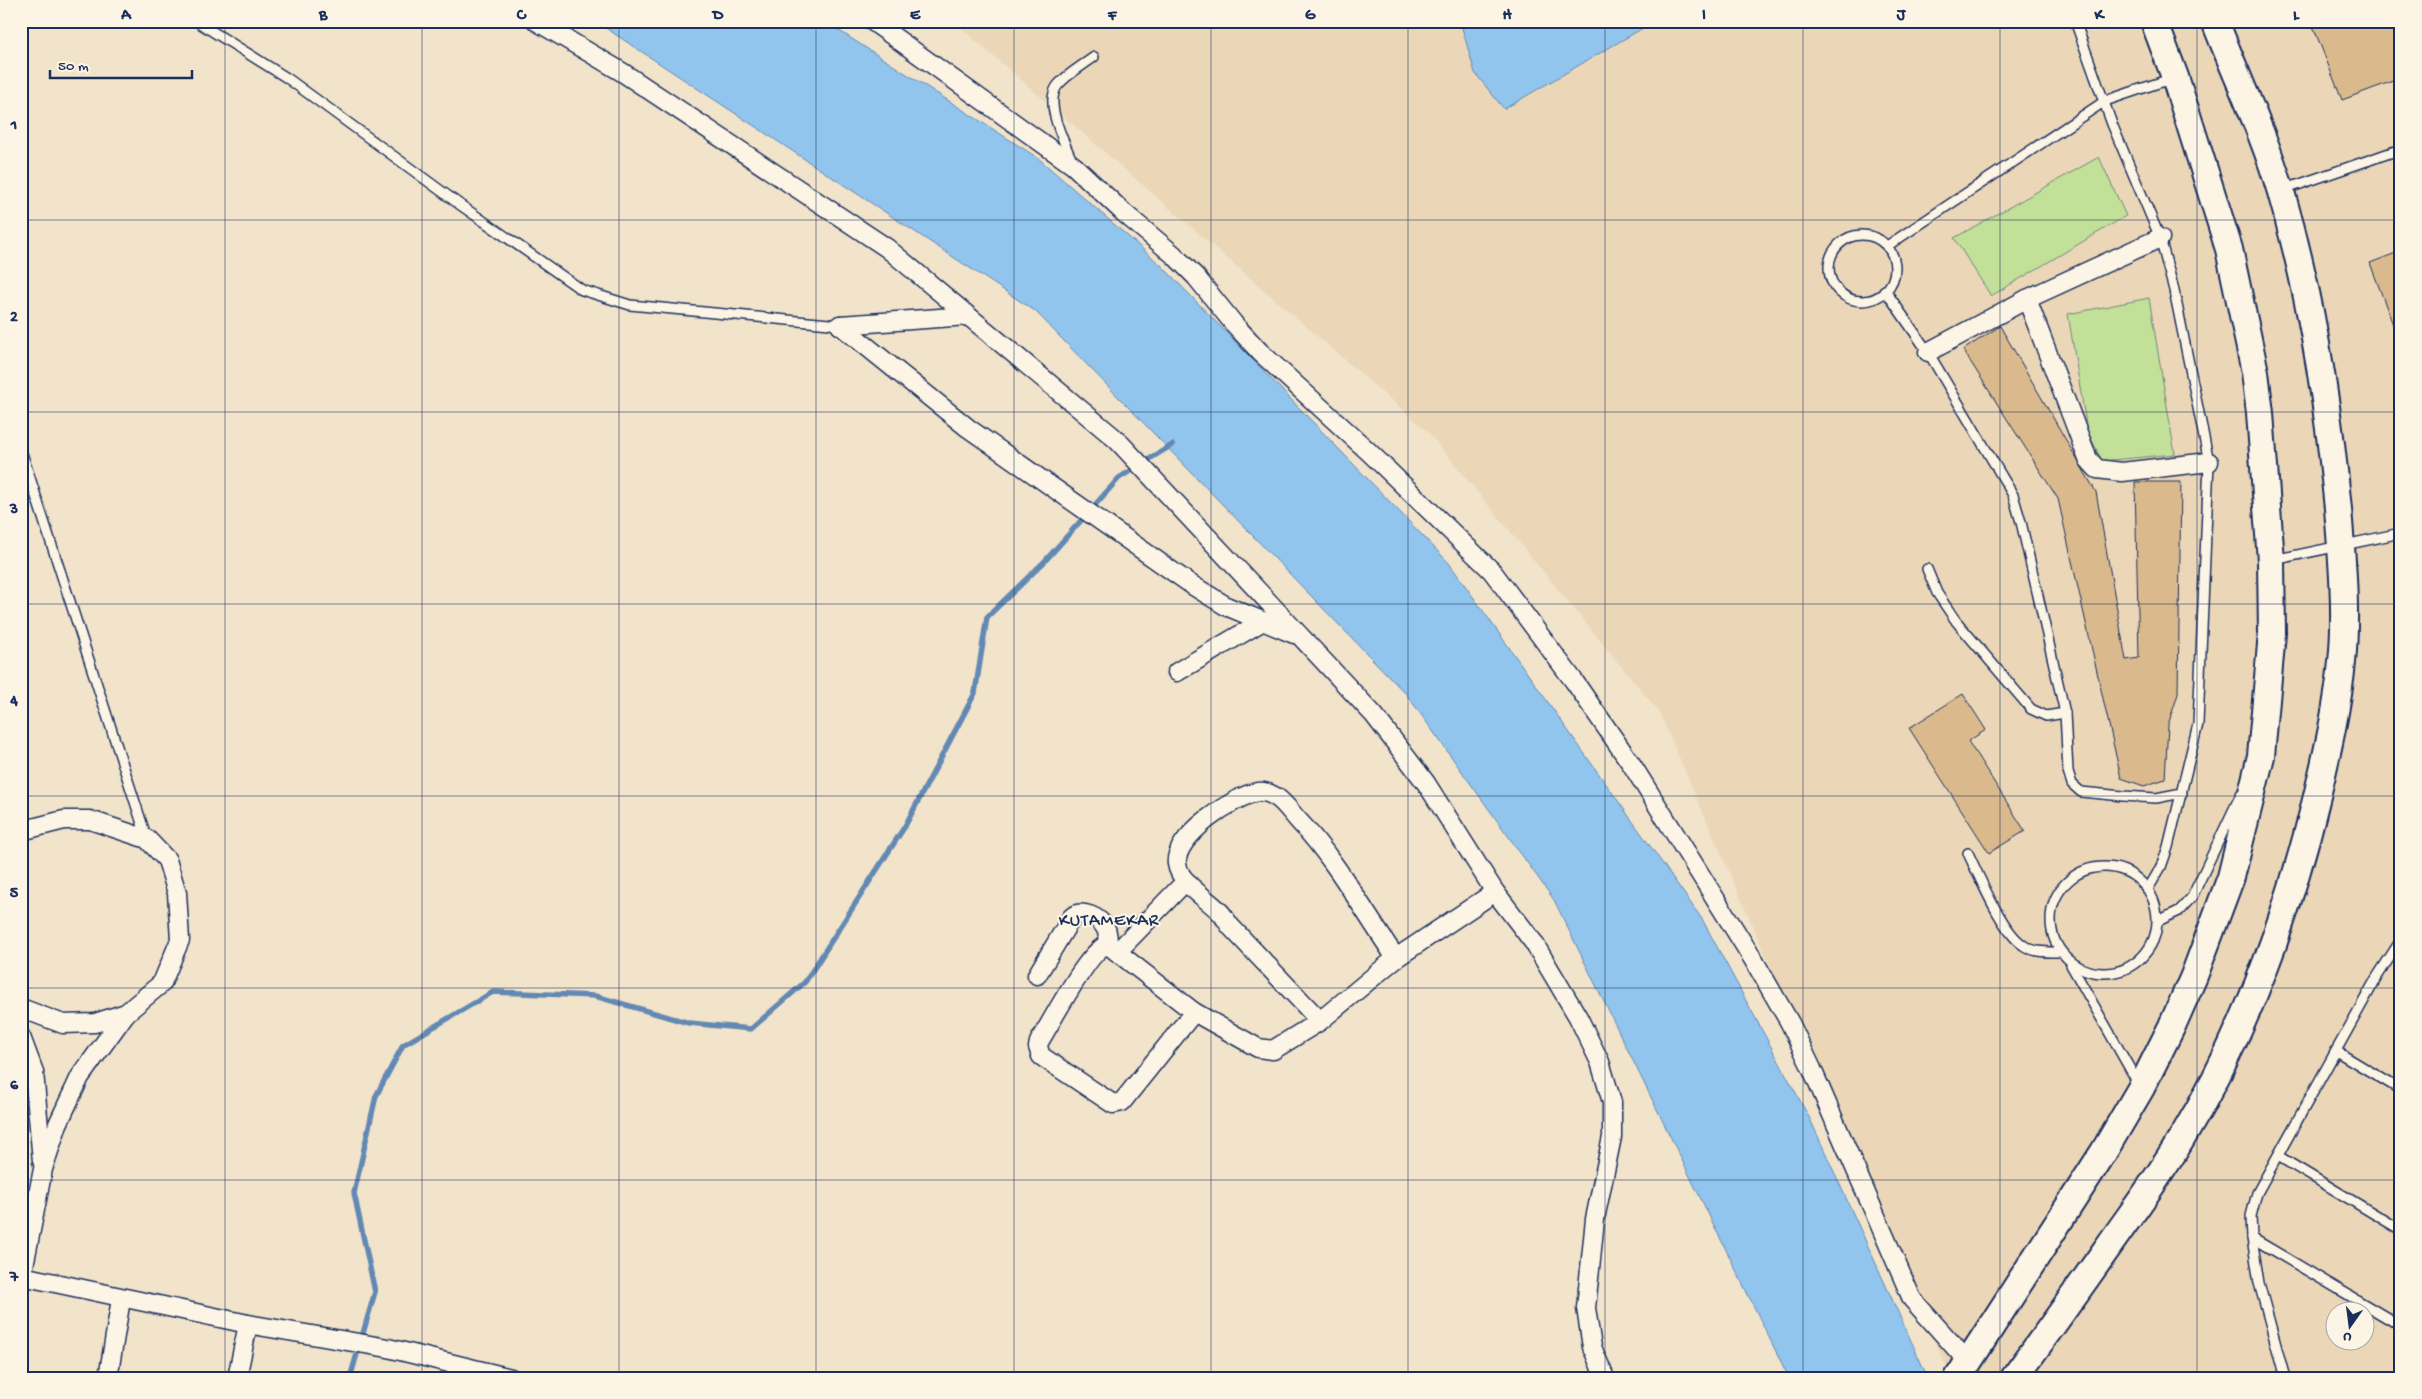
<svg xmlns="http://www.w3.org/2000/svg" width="2422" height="1399" font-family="'Gochi Hand',sans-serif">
<rect width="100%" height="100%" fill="#f2e3cb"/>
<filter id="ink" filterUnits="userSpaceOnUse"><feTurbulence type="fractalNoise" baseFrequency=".02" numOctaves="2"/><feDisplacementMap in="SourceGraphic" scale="10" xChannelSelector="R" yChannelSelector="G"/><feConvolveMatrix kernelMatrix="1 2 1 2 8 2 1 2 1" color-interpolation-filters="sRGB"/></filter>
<g filter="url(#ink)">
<path fill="#ebd7b8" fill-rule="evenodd" d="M953,21H2401V1378H1951L1659,712L1428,432ZM2334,1312H2364V1342H2334Z"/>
<g fill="#c2e098" stroke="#6e887b">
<polygon points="2099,157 2126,216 1991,296 1954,238"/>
<polygon points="2149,298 2175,454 2102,461 2087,430 2068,314"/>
</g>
<g fill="#91c5ee" stroke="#6289b4">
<polygon points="595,21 824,21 1038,158 1162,266 1449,563 1702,919 1810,1119 1928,1378 1789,1378 1554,900 1407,695 1035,311"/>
<polygon points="1460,21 1655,21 1504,109 1475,73"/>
</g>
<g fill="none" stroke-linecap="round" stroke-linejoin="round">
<polyline stroke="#6289b4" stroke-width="5.5" points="350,1378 375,1292 354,1193 376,1096 403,1045 493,992 595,996 689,1023 751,1029 805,982 905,826 975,693 987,617 1044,562 1119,478 1172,445"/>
</g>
<g fill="#daba8d" stroke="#1b2f5e">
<polygon points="2311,21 2401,21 2401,78 2342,100"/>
<polygon points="2401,251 2401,341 2399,341 2370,263"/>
<polygon points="2000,326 2096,492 2126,660 2139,658 2135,482 2181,482 2178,694 2168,725 2165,779 2144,786 2121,778 2058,499 1963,350"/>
<polygon points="1963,694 1986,730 1968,741 2025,831 1989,853 1909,728"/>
</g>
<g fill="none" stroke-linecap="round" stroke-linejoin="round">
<defs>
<g id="lane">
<polyline points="196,21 287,78 459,204 582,290 630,305 840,325"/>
<polyline points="2075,21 2112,124 2160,238 2174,290 2209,462 2198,724 2168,847 2161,867 2148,889"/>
<path d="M1072,161C1065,143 1043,103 1058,85C1067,74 1082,66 1094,57"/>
<polyline points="2283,190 2401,149"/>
<circle cx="1862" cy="268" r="33"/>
<polyline points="1887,246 2105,101 2173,78"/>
<polyline points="1885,290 1928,352 2013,495 2021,522 2065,713 2068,771 2072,784 2081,792 2123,796 2156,798 2182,793"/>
<polyline points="21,450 147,839"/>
<polyline points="2273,560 2401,533"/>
<polyline points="1927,569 1937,593 1956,621 2031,709 2046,716 2065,713"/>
<path d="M1968,853C1980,878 2002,931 2023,945C2034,953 2048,952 2061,952"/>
<circle cx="2104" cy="920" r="53"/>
<polyline points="2158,921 2179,911 2192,897 2241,794"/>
<polyline points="2071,965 2138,1083"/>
<polyline points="2336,1051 2401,1090"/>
<polyline points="2278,1156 2401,1230"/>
<polyline points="2252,1238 2401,1326"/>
<polyline points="2285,1378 2259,1283 2252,1238 2251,1216 2257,1193 2377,977 2401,940"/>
</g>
<g id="street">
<polyline points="536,21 622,72 887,248 1117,440 1374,715 1426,783 1495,892 1534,943 1578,1017 1600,1062 1612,1102 1612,1137 1595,1219 1586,1308 1592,1347 1605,1378"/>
<polyline points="872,21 1074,166 1124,213 1174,255 1196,277 1234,324 1260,352 1368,451 1492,571 1574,681 1632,765 1753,959 1790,1023 1812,1069 1912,1299 1969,1363"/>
<polyline points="2027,299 2088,459 2097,469 2122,472 2209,462"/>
<polyline points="840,325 968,428 1192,585 1226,606 1294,634"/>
<polyline points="840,325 968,316"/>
<polyline points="1928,352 2027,299 2160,238"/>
<polyline points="1177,672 1263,621"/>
<polyline points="21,831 64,820 90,820 147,839 167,860 177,893 180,940 162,983 126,1013 95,1023 63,1024 21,1008"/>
<path d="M1108,945C1090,947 1051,1023 1039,1042L1038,1047L1041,1056L1113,1104L1122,1102L1194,1012"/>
<polyline points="1117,952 1186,881"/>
<path d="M1037,975L1072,917C1082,909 1100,917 1106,929C1108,933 1108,939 1108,945L1194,1012L1258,1048L1273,1050L1320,1021L1396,958L1495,892"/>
<polyline points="126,1013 80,1077 58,1124 43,1169 22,1276 248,1324 388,1348 511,1378"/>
<path d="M1320,1021L1231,927C1227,922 1224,916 1220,912C1207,898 1180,884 1177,864C1173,837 1235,795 1258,792C1264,791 1271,794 1276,797C1284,802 1291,812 1297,819C1336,860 1364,912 1396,958"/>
<polyline points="21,1037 34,1072 42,1161"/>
<polyline points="108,1378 121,1299"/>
<polyline points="237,1378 248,1324"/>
</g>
<g id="secondary">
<polyline points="1958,1378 2103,1153 2141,1088 2172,1026 2194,976 2231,877 2261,756 2272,633 2271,561 2260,413 2255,372 2229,249 2175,77 2154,21"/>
<path d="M2014,1378C2046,1335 2077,1291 2108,1247C2133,1211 2160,1176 2182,1138C2247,1031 2289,913 2318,792C2328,749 2338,705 2342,662C2347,614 2342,557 2338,509C2328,402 2311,295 2281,192C2264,134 2237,78 2215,21"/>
</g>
</defs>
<use href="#lane" stroke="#1b2f5e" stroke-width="12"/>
<use href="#street" stroke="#1b2f5e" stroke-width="21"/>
<use href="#secondary" stroke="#1b2f5e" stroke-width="30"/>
<use href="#lane" stroke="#fcf5e5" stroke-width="9"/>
<use href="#street" stroke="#fcf5e5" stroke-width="18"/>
<use href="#secondary" stroke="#fcf5e5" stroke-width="26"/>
</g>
</g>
<path fill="none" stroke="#1b2f5e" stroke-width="1" stroke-opacity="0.55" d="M225,21V1378M422,21V1378M619,21V1378M816,21V1378M1014,21V1378M1211,21V1378M1408,21V1378M1605,21V1378M1803,21V1378M2000,21V1378M2197,21V1378M21,220H2401M21,412H2401M21,604H2401M21,796H2401M21,988H2401M21,1180H2401"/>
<g text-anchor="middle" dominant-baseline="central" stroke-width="4" stroke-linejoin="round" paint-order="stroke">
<g font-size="18" letter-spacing="1" fill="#1b2f5e" stroke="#fcf5e5">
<text x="1109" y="921">KUTAMEKAR</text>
</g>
</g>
<rect width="2422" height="1399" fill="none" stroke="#fcf5e5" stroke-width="55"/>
<g transform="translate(2350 1326) rotate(194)"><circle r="24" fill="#fcf5e5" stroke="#a2a6af"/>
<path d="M0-4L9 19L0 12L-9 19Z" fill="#1b2f5e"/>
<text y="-8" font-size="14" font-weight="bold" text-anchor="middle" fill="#1b2f5e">U</text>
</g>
<path d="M50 70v8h142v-8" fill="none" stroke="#1b2f5e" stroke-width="2.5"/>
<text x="58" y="70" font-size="15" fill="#1b2f5e" stroke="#fcf5e5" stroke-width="4" paint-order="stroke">50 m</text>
<rect x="28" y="28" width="2366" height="1344" fill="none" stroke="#1b2f5e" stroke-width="2"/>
<g font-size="16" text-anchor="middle" font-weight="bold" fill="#1b2f5e">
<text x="126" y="19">A</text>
<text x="323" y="19">B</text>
<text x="521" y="19">C</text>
<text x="718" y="19">D</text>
<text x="915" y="19">E</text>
<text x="1112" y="19">F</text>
<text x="1310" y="19">G</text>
<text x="1507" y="19">H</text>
<text x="1704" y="19">I</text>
<text x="1901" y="19">J</text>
<text x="2099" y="19">K</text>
<text x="2296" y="19">L</text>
<text x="14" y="129">1</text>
<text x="14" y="321">2</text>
<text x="14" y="513">3</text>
<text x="14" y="705">4</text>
<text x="14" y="897">5</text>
<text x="14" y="1089">6</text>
<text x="14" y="1281">7</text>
</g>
</svg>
